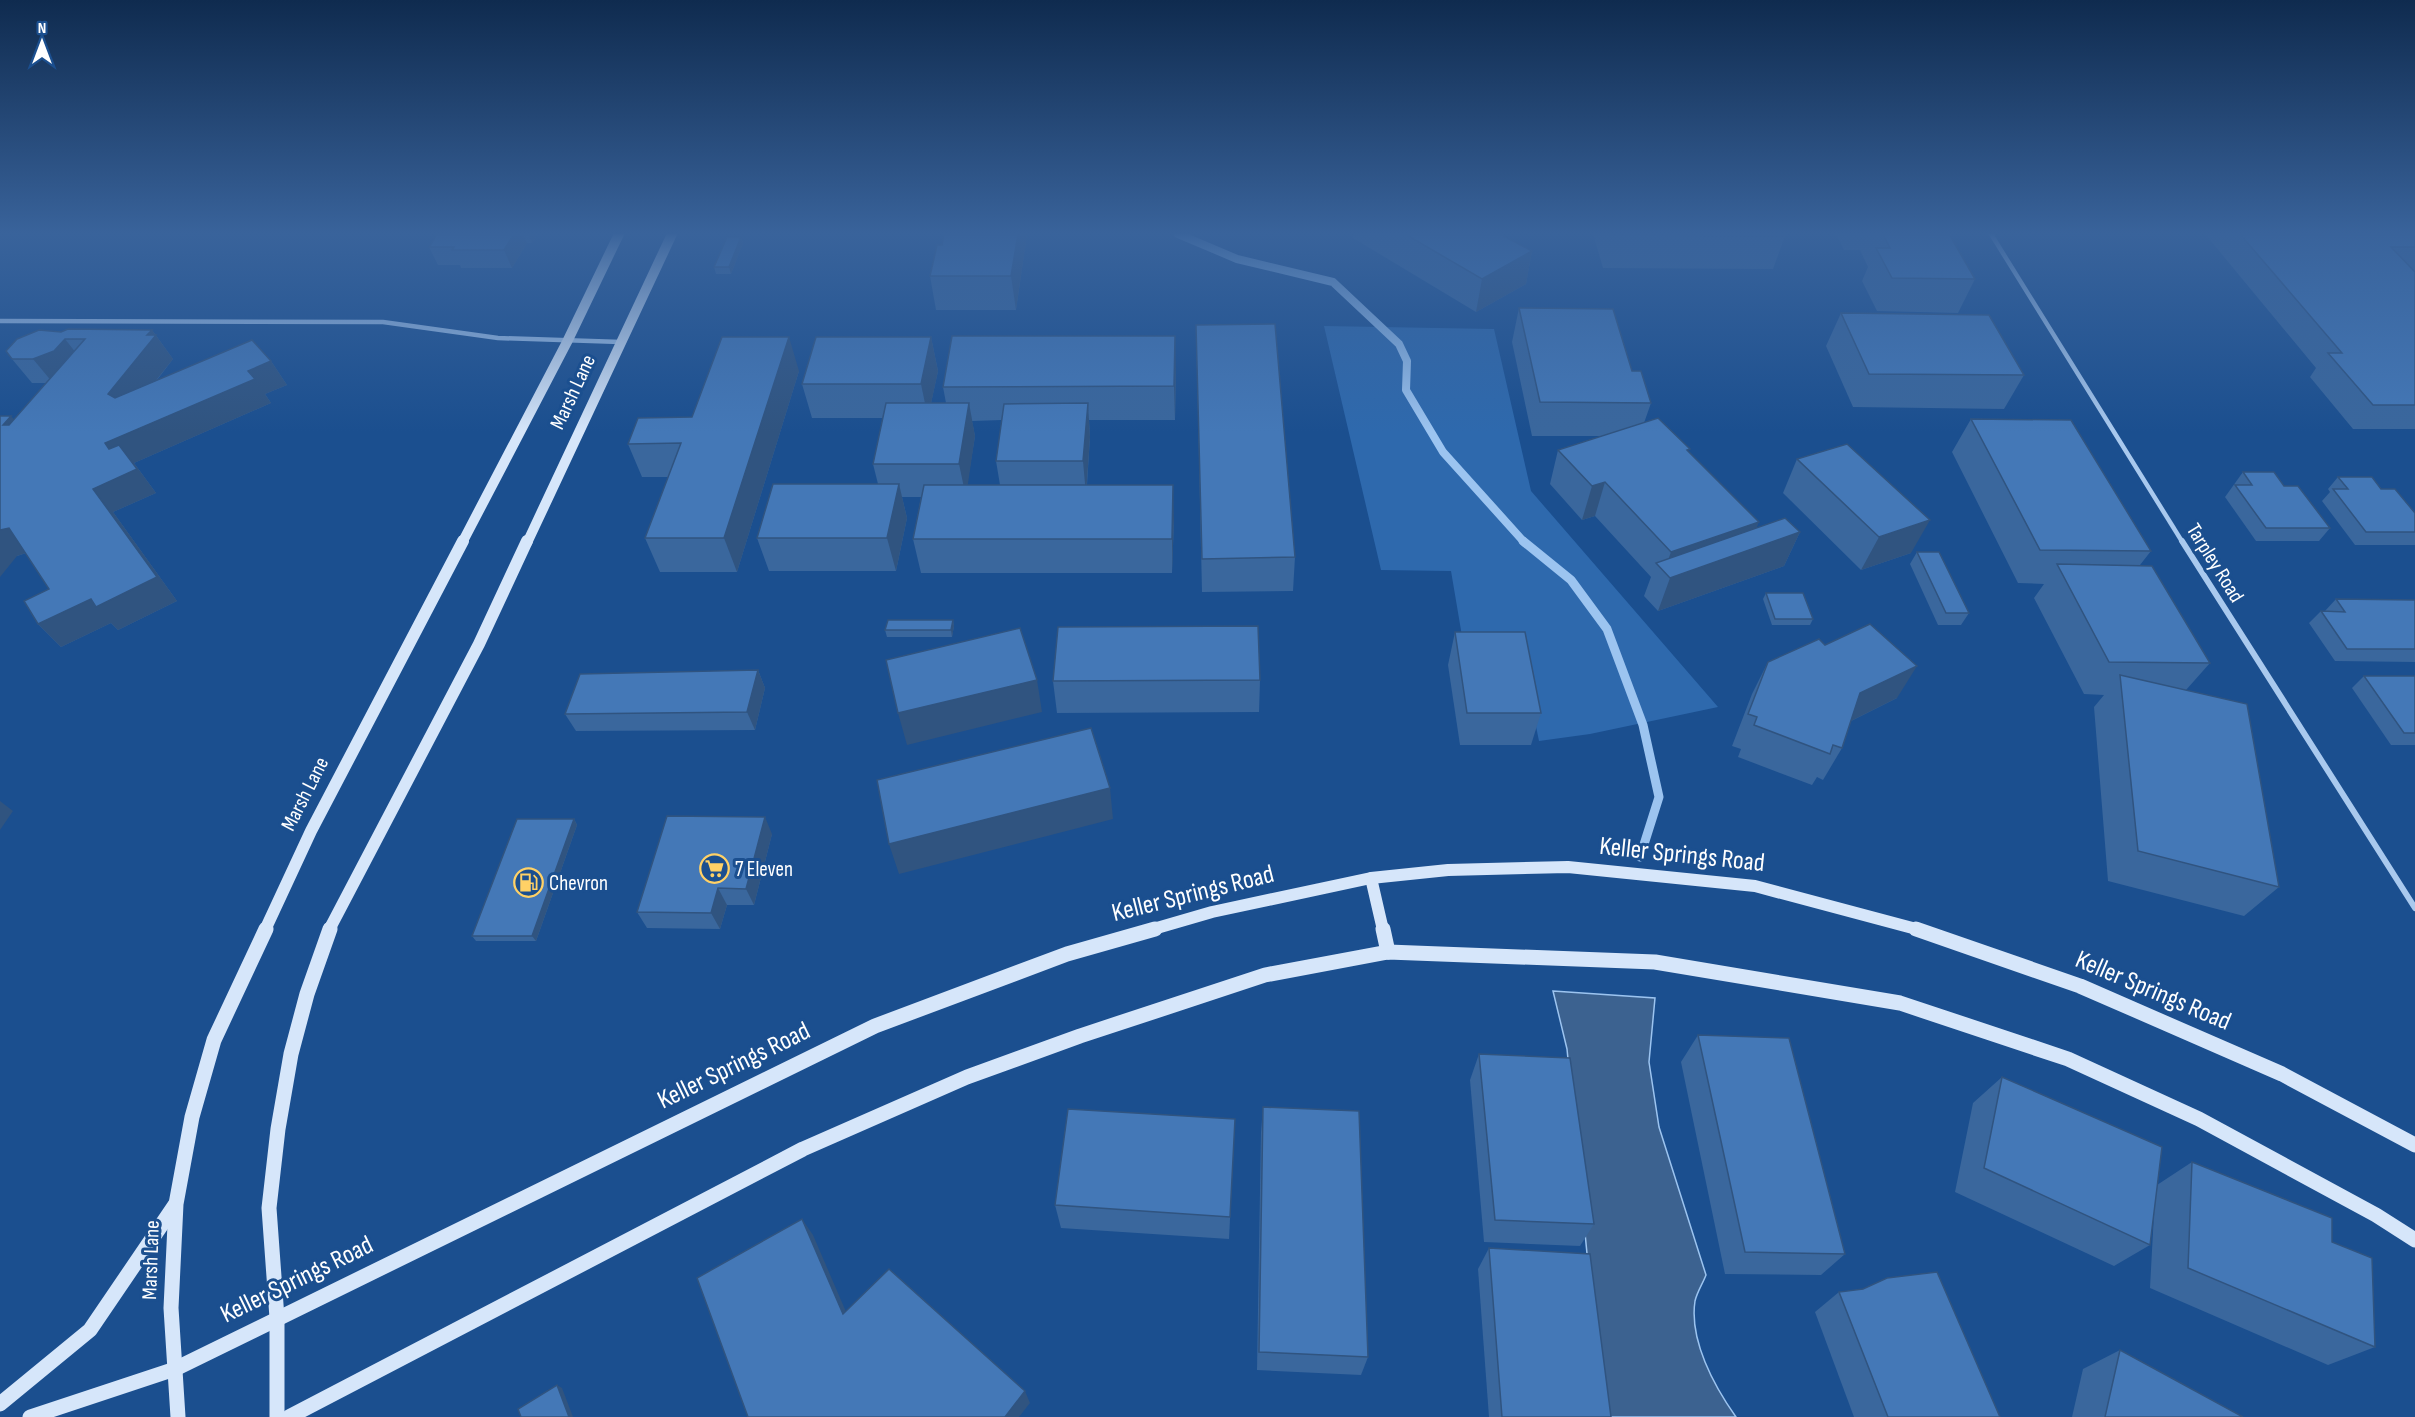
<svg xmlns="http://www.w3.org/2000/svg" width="2415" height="1417" font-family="'Sofia Sans Condensed',sans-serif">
<rect width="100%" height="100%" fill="#1b4f8f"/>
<polygon fill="#2e69ad" points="1324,326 1494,329 1531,491 1718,707 1590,734 1539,741 1519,643 1463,642 1451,571 1381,570"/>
<path fill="#3c6290" stroke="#9cc4f0" stroke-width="1.5" d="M1553,991L1655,998L1649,1062L1659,1127L1706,1275C1703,1283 1697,1292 1695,1301C1689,1340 1714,1386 1736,1417H1603L1567,1049Z"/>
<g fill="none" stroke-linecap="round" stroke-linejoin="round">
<polyline stroke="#9cc4f0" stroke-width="8" points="1178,234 1237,259 1333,282 1399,344 1407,361 1406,390 1443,452 1525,543"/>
<polyline stroke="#9cc4f0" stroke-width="9" points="1523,541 1571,580 1607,629 1643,725 1659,797 1640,857"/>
<g stroke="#a9c9ee" stroke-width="4.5">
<polyline points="1991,234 2183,543"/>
<polyline points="0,321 383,322 498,338 621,342"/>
</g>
<polyline stroke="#a9c9ee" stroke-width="6" points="2182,541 2415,908"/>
<g stroke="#d6e6fa" stroke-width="10">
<polyline points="462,543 567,342 619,234"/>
<polyline points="527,543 672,234"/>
</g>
<g stroke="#d6e6fa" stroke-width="12">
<polyline points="1371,878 1383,930"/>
<polyline points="265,930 311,831 463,541"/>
<polyline points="329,930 479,644 527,541"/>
<polyline points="1150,930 1212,912 1371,878 1448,870 1568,867 1755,886 1920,930"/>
</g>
<g stroke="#d6e6fa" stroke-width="15">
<polyline points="1383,929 1388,952"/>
<polyline points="1916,929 2080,986 2282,1074 2415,1145"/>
<polyline points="0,1404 90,1330 175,1205"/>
<polyline points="30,1417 175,1369 875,1026 1067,954 1155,929"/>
<polyline points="178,1417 171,1308 176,1204 192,1117 214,1040 266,929"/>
<polyline points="277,1417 277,1318 269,1208 278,1129 291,1054 307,994 330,929"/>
<polyline points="289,1417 803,1149 967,1077 1080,1036 1265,975 1388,952 1655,962 1900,1003 2068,1059 2199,1119 2376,1215 2415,1240"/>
</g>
</g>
<g fill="#3a679d" fill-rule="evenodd">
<polygon points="437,234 538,234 532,243 527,243 512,268 461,268 460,265 438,265 429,247"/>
<polygon points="1027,234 1016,310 936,310 930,276"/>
<polygon points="1353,234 1500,234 1532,251 1526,284 1476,312 1353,238"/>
<polygon points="1593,234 1784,234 1785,236 1773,269 1603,268"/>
<polygon points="1836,234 1949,234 1975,279 1958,313 1877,311 1862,281 1868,267 1860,250 1844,250"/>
<polygon points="2205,234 2415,234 2415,271 2414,271 2415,272 2415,429 2353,429 2310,377 2316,368"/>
<polygon points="741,237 743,243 731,274 716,274 714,267"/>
<polygon points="1519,308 1632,371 1651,403 1644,423 1688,452 1757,528 1800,532 1784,566 1658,611 1644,596 1651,577 1595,516 1582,520 1550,484 1558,450 1602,436 1532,436 1512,342"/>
<polygon points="1841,313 2024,375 2004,409 1853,407 1826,346"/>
<polygon points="1196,325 1295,557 1293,591 1202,592"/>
<polygon points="152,330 173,359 157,380 271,361 287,385 265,394 271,403 134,463 156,493 113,512 177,601 118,630 111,623 61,647 38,624 49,589 26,553 17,556 14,420 46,383 32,383 12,359 61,332"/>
<path d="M931,337L938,371L931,403H946L943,387L1176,369L1175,420H1089L1090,437L1087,485L1174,519L1172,573H921L913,539L921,497H902L907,518L896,571H769L757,538L878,484L873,464L883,418H812L802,384ZM1002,420L996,461L1000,485H967L975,436L972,421Z"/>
<polygon points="799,371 737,572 660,572 645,538 669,477 642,477 628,444 692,417"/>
<polygon points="1971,419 2151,551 2140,565 2210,663 2186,690 2279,887 2244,916 2108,881 2094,707 2104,695 2084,694 2034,598 2044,584 2018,583 1952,452"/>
<polygon points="1797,459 1911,553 1861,570 1783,493"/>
<polygon points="2243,472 2284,486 2330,528 2319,541 2256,541 2225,497"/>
<polygon points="2338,477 2381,489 2415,513 2415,545 2355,545 2322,501 2330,492 2328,489"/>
<polygon points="1917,552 1969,613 1961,625 1938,625 1910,564"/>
<polygon points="1766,593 1813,619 1810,625 1772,625 1763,599"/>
<polygon points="2336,599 2415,600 2415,662 2335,661 2309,623 2321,611 2325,611"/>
<polygon points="953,620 954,626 952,637 887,637 885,630"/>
<polygon points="1455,632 1541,713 1531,745 1460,745 1448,665"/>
<polygon points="1825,645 1897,698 1851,721 1842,748 1823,780 1817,777 1812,785 1738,757 1741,749 1732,746 1752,694 1768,662"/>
<polygon points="758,670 765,688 755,730 576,731 565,714"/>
<polygon points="2364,676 2415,676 2415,745 2391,745 2352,688"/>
<polygon points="1260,680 1259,712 1057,713 1053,681"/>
<polygon points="574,819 577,825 536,941 476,941 472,936"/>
<polygon points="772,834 754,905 727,905 720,929 647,928 637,912"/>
<polygon points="1698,1035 1845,1254 1821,1275 1725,1274 1681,1062"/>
<polygon points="1479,1054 1594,1224 1580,1246 1484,1242 1470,1080"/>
<polygon points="2002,1077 2157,1185 2192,1162 2332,1242 2375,1347 2328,1365 2150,1288 2154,1213 2150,1245 2114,1266 1955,1192 1973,1103"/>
<polygon points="1263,1107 1368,1357 1361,1375 1257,1370 1261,1132"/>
<polygon points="1235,1119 1229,1239 1061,1228 1055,1205"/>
<polygon points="1489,1248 1611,1417 1489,1417 1478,1269"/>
<polygon points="1863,1289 2000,1417 1854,1417 1815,1312 1839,1292"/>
<polygon points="2120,1350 2243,1417 2072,1417 2083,1369"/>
</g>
<g fill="#305480">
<polygon points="514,234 523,234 527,243 512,268 504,250"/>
<polygon points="528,234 538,234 532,243"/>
<polygon points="1018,234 1027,234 1016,310 1011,276"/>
<polygon points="741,237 743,243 731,274 729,267"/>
<polygon points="1532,251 1526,284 1476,312 1482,279"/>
<polygon points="152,330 173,359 126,418 108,394"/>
<polygon points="1175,336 1176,369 1175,420 1174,386"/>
<polygon points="789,337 799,371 737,572 724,538"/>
<polygon points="931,337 938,371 928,418 921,384"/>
<polygon points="65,339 84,363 53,383 33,359"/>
<polygon points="271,361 287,385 265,394 271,403 134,463 156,493 113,512 177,601 118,630 111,623 61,647 38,624 93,489 105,443 248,371"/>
<polygon points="969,403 975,436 966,497 959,464"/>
<polygon points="1088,403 1090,437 1086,495 1083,461"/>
<polygon points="11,416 32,440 3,425"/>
<polygon points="1605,482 1595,516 1582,520 1592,486"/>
<polygon points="899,484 907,518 896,571 887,538"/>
<polygon points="1173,485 1174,519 1172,573 1172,539"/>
<polygon points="1930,520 1911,553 1861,570 1879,537"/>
<polygon points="1759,522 1747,551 1800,532 1784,566 1658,611 1670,578 1664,571 1671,552"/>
<polygon points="9,528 32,551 17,556 0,577 0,530"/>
<polygon points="953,620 954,626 952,637 951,630"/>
<polygon points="1917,666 1897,698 1841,726 1860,693"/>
<polygon points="758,670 765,688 755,730 747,712"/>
<polygon points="1037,680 1042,712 907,745 898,713"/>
<polygon points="1110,788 1113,819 899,874 889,844"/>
<polygon points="0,801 13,811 0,830"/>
<polygon points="765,817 772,834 754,905 746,889"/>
<polygon points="574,819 577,825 536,941 532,936"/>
<polygon points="718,888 727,905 720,929 711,913"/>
<polygon points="802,1219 813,1235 853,1328 843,1314"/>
<polygon points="557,1385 562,1388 573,1417 569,1417"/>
<polygon points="1025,1391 1030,1403 1019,1417 1005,1417"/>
</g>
<g fill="#4478b7" stroke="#305480" stroke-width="1.5">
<polygon points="437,234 514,234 504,250 452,250 454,247 429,247"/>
<polygon points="944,234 1018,234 1011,276 930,276 937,245 942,245"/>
<polygon points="1405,234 1500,234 1532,251 1482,279"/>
<polygon points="1611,234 1784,234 1785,236 1611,235"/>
<polygon points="1883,234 1949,234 1975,279 1892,278 1876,248 1890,248"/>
<polygon points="2240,234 2415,234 2415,247 2391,247 2415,272 2415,405 2373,405 2328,353 2342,353"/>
<polygon points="727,237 741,237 729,267 714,267"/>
<polygon points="1519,308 1613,309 1632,371 1641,371 1651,403 1540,402"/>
<polygon points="1841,313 1989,315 2024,375 1869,374"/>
<polygon points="1275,324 1295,557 1202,559 1196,325"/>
<polygon points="68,329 152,330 147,335 156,335 108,394 115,398 252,340 271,361 248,371 255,379 105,443 109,449 119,445 137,469 93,489 157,577 96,607 91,599 38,624 24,601 49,589 9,528 0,530 0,416 11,416 3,425 9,425 85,339 65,339 54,351 33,359 12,359 6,351 17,339 39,330 61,332"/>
<polygon points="952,336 1175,336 1174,386 943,387"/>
<polygon points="722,337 789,337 724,538 645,538 681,443 628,444 638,418 692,417"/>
<polygon points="816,337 931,337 921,384 802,384"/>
<polygon points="886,403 969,403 959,464 873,464"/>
<polygon points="1088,403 1083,461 996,461 1004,404"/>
<polygon points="1658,418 1690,449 1687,450 1759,522 1671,552 1605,482 1592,486 1558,450"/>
<polygon points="1971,419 2071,420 2151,551 2040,550"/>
<polygon points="1847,444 1930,520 1879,537 1797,459"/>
<polygon points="2243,472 2274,472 2284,486 2298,486 2330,528 2266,528 2235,485 2252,485"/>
<polygon points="2338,477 2372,477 2381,489 2395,489 2415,513 2415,532 2366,532 2333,489 2348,489"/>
<polygon points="773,484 899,484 887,538 757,538"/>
<polygon points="924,485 1173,485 1172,539 913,539"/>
<polygon points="1785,518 1800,532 1670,578 1656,563"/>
<polygon points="1917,552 1939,552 1969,613 1946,613"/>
<polygon points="2057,564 2152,566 2210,663 2109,662"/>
<polygon points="1766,593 1803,593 1813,619 1775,619"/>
<polygon points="2336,599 2415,600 2415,649 2347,649 2321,611 2345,612"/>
<polygon points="888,620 953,620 951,630 885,630"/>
<polygon points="1870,624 1917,666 1860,693 1842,748 1833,745 1830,754 1754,725 1757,717 1748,714 1768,662 1819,639 1825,645"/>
<polygon points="1258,626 1260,680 1053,681 1058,627"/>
<polygon points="1020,628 1037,680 898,713 886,660"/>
<polygon points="1455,632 1525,632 1541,713 1467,713"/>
<polygon points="758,670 747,712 565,714 580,674"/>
<polygon points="2120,675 2247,704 2279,887 2138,851"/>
<polygon points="2364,676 2415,676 2415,733 2404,733"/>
<polygon points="1091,728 1110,788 889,844 877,780"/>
<polygon points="667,816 765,817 746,889 718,888 711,913 637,912"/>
<polygon points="517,819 574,819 532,936 472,936"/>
<polygon points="1698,1035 1789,1038 1845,1254 1745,1252"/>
<polygon points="1479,1054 1570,1058 1594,1224 1495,1220"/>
<polygon points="2002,1077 2162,1147 2150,1245 1984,1168"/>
<polygon points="1263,1107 1359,1111 1368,1357 1259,1352"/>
<polygon points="1068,1109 1235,1119 1230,1217 1055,1205"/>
<polygon points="2192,1162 2332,1218 2332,1242 2372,1258 2375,1347 2188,1268"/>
<polygon points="802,1219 843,1314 889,1269 1025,1391 1005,1417 748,1417 697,1278"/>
<polygon points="1489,1248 1590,1254 1611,1417 1502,1417"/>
<polygon points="1937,1272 2000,1417 1888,1417 1839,1292 1863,1289 1887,1278"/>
<polygon points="2120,1350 2243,1417 2105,1417"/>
<polygon points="557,1385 569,1417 521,1417 518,1409"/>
</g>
<linearGradient id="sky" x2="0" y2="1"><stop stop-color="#0f2b4f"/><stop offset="0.54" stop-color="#39639b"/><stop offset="1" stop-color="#39639b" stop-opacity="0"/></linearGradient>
<rect width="2415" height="432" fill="url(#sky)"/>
<defs>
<symbol id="supermarket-ring" viewBox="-11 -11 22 22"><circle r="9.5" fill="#1b4f8f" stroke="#ffd166" stroke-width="1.5"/><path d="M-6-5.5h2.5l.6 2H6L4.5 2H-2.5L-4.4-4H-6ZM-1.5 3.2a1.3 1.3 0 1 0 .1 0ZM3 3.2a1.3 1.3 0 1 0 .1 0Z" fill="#ffd166"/></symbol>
<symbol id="fuel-ring" viewBox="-11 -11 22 22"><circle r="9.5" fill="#1b4f8f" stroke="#ffd166" stroke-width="1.5"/><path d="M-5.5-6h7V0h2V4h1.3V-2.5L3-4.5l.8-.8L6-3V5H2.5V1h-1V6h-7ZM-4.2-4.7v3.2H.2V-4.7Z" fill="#ffd166"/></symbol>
</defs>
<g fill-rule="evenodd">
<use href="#supermarket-ring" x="698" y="852" width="33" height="33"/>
<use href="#fuel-ring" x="512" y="866" width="33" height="33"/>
</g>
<g text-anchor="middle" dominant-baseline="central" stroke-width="6" stroke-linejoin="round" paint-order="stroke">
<g font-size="21" fill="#fff" stroke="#1b4f8f">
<text transform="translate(573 392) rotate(-65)">Marsh Lane</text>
<text transform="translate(2215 563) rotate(58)">Tarpley Road</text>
<text transform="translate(305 794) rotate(-63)">Marsh Lane</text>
<text transform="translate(151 1260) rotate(-88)">Marsh Lane</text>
</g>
<g font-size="21" fill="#fff" stroke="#1b4f8f" text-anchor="start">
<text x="735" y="869">7 Eleven</text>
<text x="549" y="883">Chevron</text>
</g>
<g font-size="26" fill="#fff" stroke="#1b4f8f">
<text transform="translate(1682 855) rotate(6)">Keller Springs Road</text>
<text transform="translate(1193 894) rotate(-14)">Keller Springs Road</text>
<text transform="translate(2153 991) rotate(23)">Keller Springs Road</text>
<text transform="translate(734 1066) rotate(-26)">Keller Springs Road</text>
<text transform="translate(297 1280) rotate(-26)">Keller Springs Road</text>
</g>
</g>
<g transform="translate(42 42)" stroke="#1b4f8f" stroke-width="4.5" paint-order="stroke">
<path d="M0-4.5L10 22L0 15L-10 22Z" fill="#ffffff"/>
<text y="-9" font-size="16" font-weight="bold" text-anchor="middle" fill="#ffffff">N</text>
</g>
</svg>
